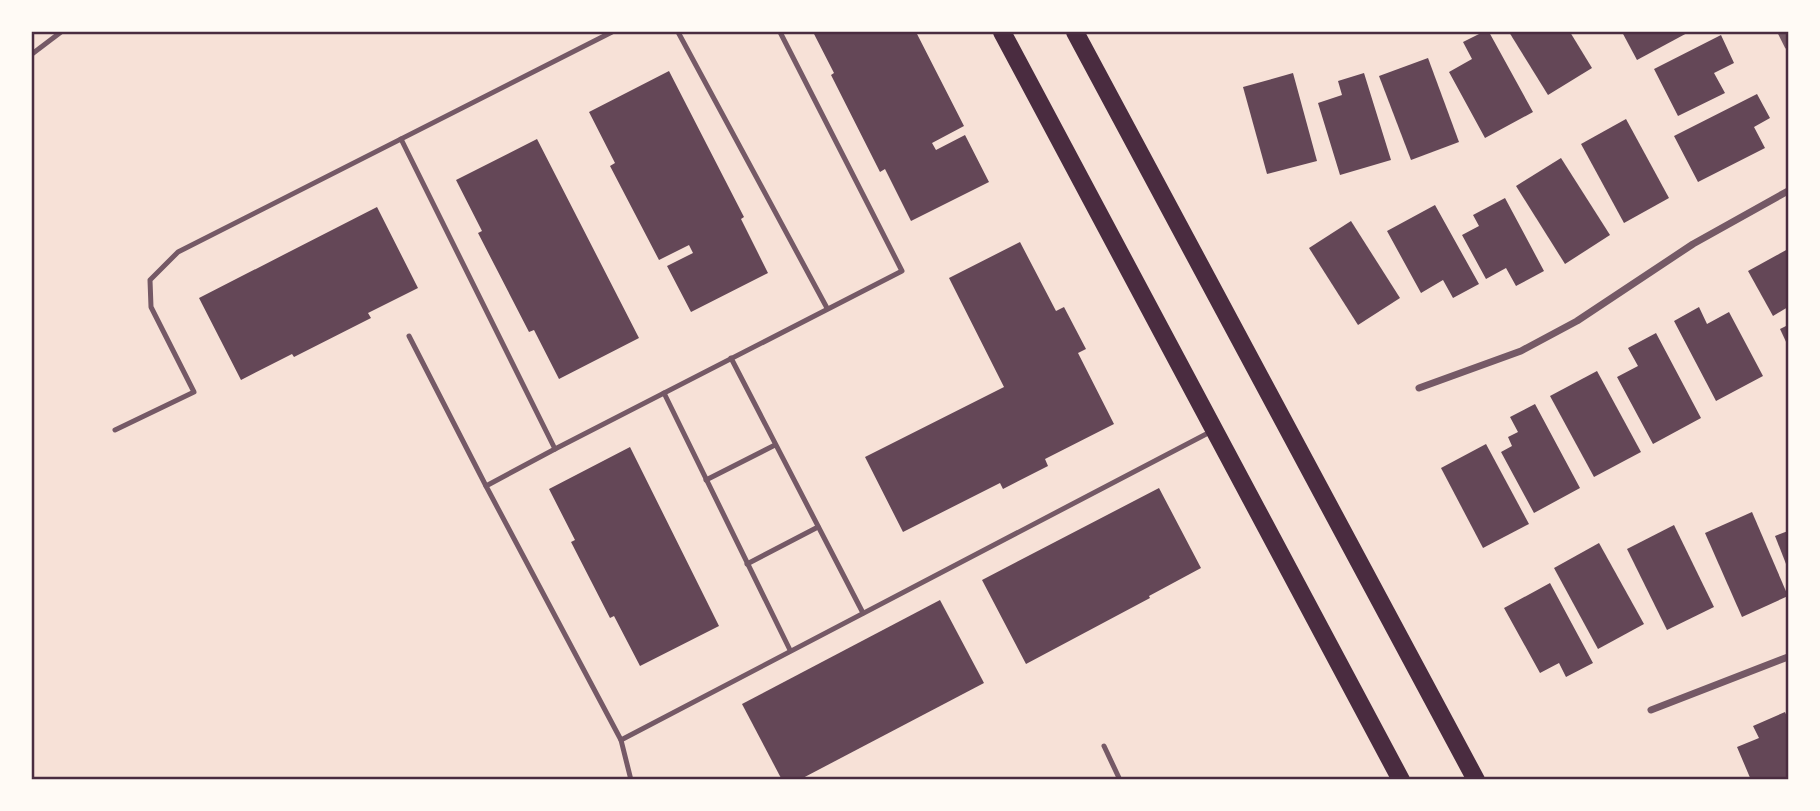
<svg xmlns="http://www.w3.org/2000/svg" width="1820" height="811" font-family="'Crimson Pro',serif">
<rect width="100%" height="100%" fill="#f7e1d7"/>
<g fill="#644757">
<polygon points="813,32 916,32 964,126 932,143 936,150 965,135 989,182 911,221 885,169 880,172 831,75 834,73"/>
<polygon points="1483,32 1489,32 1533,112 1485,138 1449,72 1472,59 1463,42"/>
<polygon points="1509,32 1570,32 1592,68 1548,95"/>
<polygon points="1622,32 1689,32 1637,60"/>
<polygon points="1721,35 1734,63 1714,73 1725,93 1678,116 1654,69"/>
<polygon points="1428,58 1459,142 1411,160 1379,76"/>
<polygon points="669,71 744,217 741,219 768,273 691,312 667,266 693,253 689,245 659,260 610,166 615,163 589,112"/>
<polygon points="1293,73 1317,161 1267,174 1243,87"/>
<polygon points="1364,73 1391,160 1340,175 1318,103 1342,95 1338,81"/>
<polygon points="1757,94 1770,118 1754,127 1765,148 1698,182 1674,136"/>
<polygon points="1626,119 1669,198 1624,223 1581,144"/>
<polygon points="537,139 639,338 559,379 534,330 529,332 478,233 482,231 456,180"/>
<polygon points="1561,158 1610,235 1565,264 1516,186"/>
<polygon points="1505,198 1544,271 1516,286 1506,268 1486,279 1462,235 1479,226 1473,215"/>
<polygon points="1435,205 1479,284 1453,298 1443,280 1421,293 1387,231"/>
<polygon points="377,207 418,288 368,313 371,318 294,357 292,354 241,380 199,298"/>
<polygon points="1351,221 1400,298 1358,325 1309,248"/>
<polygon points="1020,242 1056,311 1064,307 1086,349 1078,353 1114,424 1045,459 1048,466 1003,489 1000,483 903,532 865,457 1004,387 949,278"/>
<polygon points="1788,249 1788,307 1773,316 1748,271"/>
<polygon points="1699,307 1707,324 1729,312 1763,376 1716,401 1674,321"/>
<polygon points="1788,325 1788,346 1780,329"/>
<polygon points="1656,333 1701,418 1653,444 1617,377 1638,366 1628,348"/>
<polygon points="1597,371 1641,452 1594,477 1550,396"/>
<polygon points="1535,404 1580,488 1534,513 1501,452 1512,446 1508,437 1518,432 1510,417"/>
<polygon points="1486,444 1529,524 1483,548 1441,468"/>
<polygon points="630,447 719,626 640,666 614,616 610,618 571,542 575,540 549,489"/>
<polygon points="1159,488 1201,568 1149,596 1150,598 1026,664 982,580"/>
<polygon points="1752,512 1788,596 1742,617 1705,533"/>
<polygon points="1674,525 1714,607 1667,630 1627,549"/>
<polygon points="1788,531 1788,569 1775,536"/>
<polygon points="1599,543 1644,624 1598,649 1554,568"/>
<polygon points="1550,583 1593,663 1566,677 1559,663 1540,673 1504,608"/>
<polygon points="940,600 984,683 799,780 782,780 742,704"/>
<polygon points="1785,712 1788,719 1788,780 1751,780 1737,747 1759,738 1753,726"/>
</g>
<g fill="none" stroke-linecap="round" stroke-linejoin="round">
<g stroke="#755966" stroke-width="5">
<polyline points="678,32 827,308"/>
<polyline points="32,54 61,32"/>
<polyline points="401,139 555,449 902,271 780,32"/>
<polyline points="409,336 486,486"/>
<polyline points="731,358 863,613"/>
<polyline points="664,393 790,650"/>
<polyline points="115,430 194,392 151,307 150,280 178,252 612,32"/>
<polyline points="555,449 486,486 621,740 1212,431"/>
<polyline points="706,480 775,445"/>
<polyline points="747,564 818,527"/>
<polyline points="621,740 631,780"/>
<polyline points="1104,746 1120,780"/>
</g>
<g stroke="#755966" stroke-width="7">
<polyline points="1781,32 1788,46"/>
<polyline points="1419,388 1521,351 1577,321 1693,244 1788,191"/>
<polyline points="1651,710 1788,657"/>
</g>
<g stroke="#4a2c40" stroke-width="18">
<polyline points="1002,32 1401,780"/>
<polyline points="1075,32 1476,780"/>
</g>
</g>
<rect width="1820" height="811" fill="none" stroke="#fffaf5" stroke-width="66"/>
<rect x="33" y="33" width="1754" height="745" fill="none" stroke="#4a2c40" stroke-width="2.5"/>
</svg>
